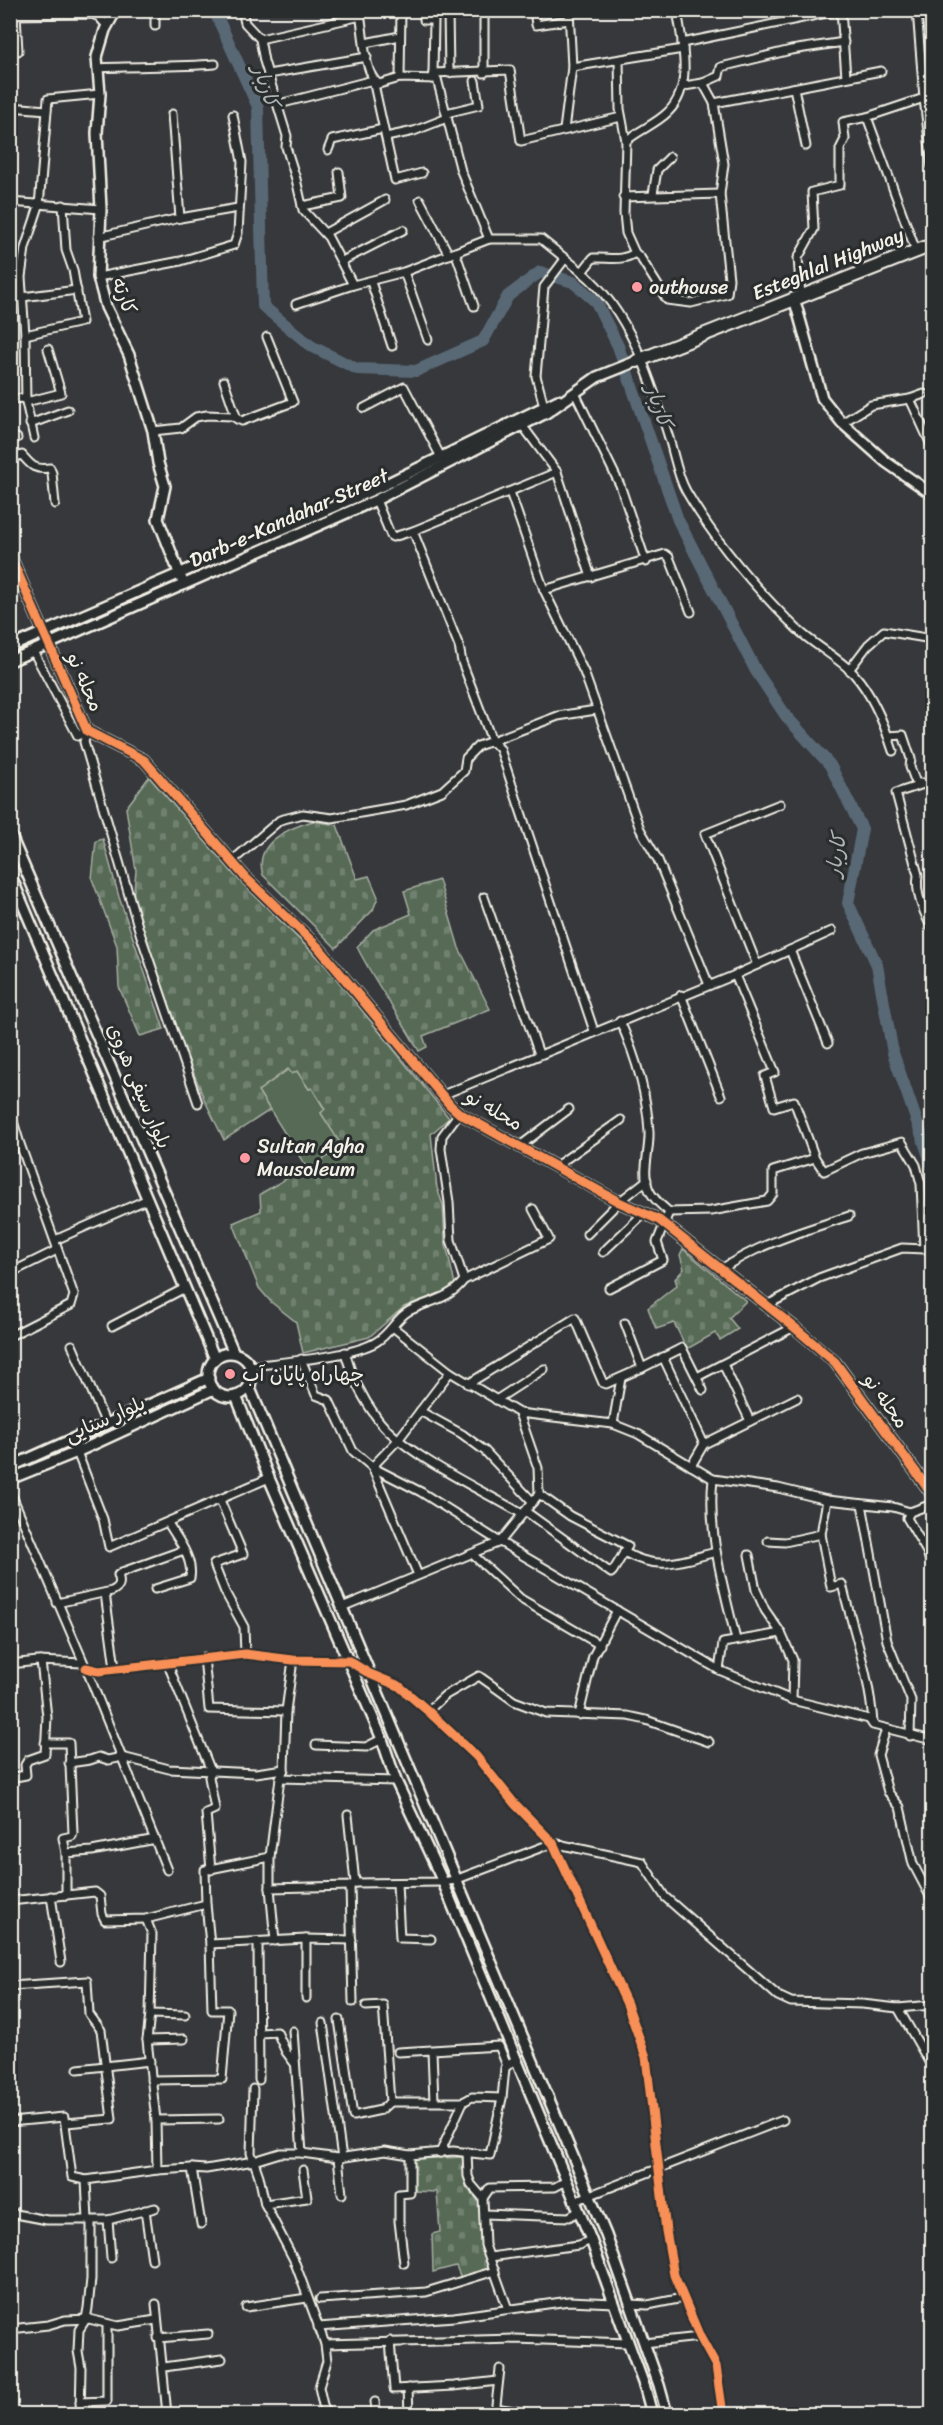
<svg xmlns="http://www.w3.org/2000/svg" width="943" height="2425" font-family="Sriracha,'Playpen Sans Arabic',sans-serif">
<defs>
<pattern id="cemetery-stones" width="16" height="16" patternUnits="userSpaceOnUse" patternTransform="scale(1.5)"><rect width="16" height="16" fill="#576b57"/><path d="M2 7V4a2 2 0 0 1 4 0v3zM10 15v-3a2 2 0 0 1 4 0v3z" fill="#70816f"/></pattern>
</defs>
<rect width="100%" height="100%" fill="#36383c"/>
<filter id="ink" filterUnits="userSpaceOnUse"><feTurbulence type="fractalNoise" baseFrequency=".0167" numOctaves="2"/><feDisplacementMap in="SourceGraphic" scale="12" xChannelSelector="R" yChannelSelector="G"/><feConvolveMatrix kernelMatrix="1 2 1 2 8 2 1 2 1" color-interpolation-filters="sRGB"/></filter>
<g filter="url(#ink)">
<polygon fill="#576b57" stroke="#a6aea0" stroke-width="1.5" points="289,1069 297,1071 309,1089 312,1088 325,1110 321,1113 343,1146 308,1170 258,1091"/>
<g fill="url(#cemetery-stones)" stroke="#a6aea0" stroke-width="1.5">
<polygon points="149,777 237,878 327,967 449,1118 431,1134 437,1188 443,1205 445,1241 455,1284 451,1289 404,1307 369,1337 303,1353 296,1322 271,1302 259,1288 233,1223 261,1211 260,1194 306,1167 308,1170 342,1146 321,1113 325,1109 312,1088 309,1089 297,1071 292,1074 288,1069 258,1091 270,1110 224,1140 205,1101 186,1054 133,899 136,871 126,808"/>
<path d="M313,821L337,825L357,879L369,876L378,897L373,910L336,948L263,875C253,843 288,828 313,821Z"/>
<polygon points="103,839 119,897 164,1029 140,1036 119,987 117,946 92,879 96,841"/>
<path d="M439,880L459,948L490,1009L423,1036L427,1047L419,1051C399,1015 375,983 357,947L373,930L411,914L404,891Z"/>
<polygon points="683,1249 746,1301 729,1318 738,1329 720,1340 715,1333 687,1349 674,1323 656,1329 648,1308 677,1285 675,1279 684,1269 680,1255"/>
<polygon points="464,2157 466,2187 479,2202 482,2214 481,2249 490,2269 461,2278 456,2266 433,2272 432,2234 440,2232 437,2192 412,2191 413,2159"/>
</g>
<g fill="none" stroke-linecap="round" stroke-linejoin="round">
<polyline stroke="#586875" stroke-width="12" points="214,10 258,107 263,306 311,346 357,369 416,371 483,341 508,296 540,272 573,282 596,302 618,346 678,520 756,671 786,716 830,765 862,829 848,903 877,965 893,1053 932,1165"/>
<defs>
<g id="street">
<polyline points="106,10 113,10"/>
<polyline points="142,10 154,12"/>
<polyline points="155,10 155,26"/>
<polyline points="242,10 245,23 260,39 264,61 287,136 286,147 296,179 303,210 328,237 353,285 404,272 489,239"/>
<path d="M359,10C365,31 362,73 379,84L400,78L437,79L461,171L489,239H541L582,272"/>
<polyline points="424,10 424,20 434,20 433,73"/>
<polyline points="448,10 449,73"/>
<polyline points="484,10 484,73"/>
<polyline points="534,10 536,25 569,20"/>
<path d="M677,10C682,42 694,87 668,112C656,124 639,130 626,141L624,213L626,233L635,253C621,262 608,257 593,258L582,272C629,310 651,379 668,435C674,453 677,475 686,491C716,543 755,588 797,629C815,646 838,657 854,674C872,694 885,726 893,751"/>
<polyline points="917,10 924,98 932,167"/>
<polyline points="10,15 92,14 99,17 107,26"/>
<polyline points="16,15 18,51"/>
<polyline points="260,39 361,16"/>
<polyline points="365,43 400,36"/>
<polyline points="682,43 841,10 846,77"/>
<polyline points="619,60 620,109 626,141"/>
<polyline points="572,67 683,49"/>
<path d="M97,68C137,66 176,67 215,64"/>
<polyline points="268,74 367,57"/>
<polyline points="400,78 401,10"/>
<polyline points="432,79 433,73 510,70 521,141 621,117"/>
<polyline points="703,83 719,76 721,67 791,50 844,42"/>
<polyline points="684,86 703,83 714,103 881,71"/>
<polyline points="794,88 806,146"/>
<polyline points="279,104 373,80 395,180 422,173"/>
<polyline points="10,107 47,110"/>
<polyline points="446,113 479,105 475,81"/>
<polyline points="172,114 180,218"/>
<polyline points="867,117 916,251"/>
<polyline points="564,130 572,67 569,10"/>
<polyline points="386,137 414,131 447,118"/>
<polyline points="328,150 332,140 383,129"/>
<polyline points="653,194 657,170 670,157"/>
<polyline points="623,197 720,194"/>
<polyline points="420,200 449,255"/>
<polyline points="10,202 101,209"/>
<polyline points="302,206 342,198 339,172"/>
<polyline points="325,233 385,200"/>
<polyline points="98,237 180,218 238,208"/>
<polyline points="635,253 640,257 667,300 691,303 727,294 729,279 720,194 724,164 714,103"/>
<polyline points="456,254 474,306"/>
<polyline points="342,261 403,230"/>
<polyline points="404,272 428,340"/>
<polyline points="98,277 181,261 234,245 238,233 242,162 233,115"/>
<polyline points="371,282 392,346"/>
<polyline points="801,296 798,258 814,229 812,192 840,185 840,149 845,139 843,122 867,117 924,98"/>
<polyline points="22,297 77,290"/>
<polyline points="296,304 353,285"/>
<polyline points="25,335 82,322 73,270 66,250 63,205"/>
<polyline points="224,381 237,419"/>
<polyline points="575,393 620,485 646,562"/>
<polyline points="924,394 910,399 932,447"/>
<polyline points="10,399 26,398"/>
<polyline points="26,402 61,393 48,349"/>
<polyline points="364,408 404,387 443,461"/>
<polyline points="545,410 536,376 544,287 565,259"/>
<polyline points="842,423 871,405 910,399"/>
<polyline points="30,424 68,410"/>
<polyline points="522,425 557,472 591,577"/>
<polyline points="153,431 181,428 196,417 207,415 232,416 242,421 293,402 267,337"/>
<polyline points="34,438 26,402 25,335 21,277 25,248 39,206 48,99 100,94"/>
<polyline points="10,440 17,438"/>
<path d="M10,459L22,455C31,465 33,470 50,468L52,473L55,504"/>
<polyline points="510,492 544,590 584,672 640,829 658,860 709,985"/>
<polyline points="376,500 391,536 393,537 413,531 459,646 462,662 492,741 558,716 596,710"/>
<polyline points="413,531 557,472"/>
<polyline points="544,590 665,554 669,557 691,612"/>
<polyline points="33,651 78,736 87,731"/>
<polyline points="849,670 868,645 884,631 932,639"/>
<polyline points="87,731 84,742 140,933 198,1103"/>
<polyline points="888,736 903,735 911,759 910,767 916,783 932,783"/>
<path d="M927,783L896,793L918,875C915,895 924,912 932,929"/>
<polyline points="231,862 280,820 303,814 332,818 406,805 442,791 464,771 466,758 478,746 492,741 500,749 594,1031"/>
<polyline points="484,897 539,1054"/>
<polyline points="790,950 828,1043"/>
<polyline points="757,965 705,834 780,804"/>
<polyline points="735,975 775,1072 765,1076 774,1107 794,1101 815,1158 824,1171 862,1153 902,1142 916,1165 921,1184 924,1249 902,1248 819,1278 767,1305"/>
<polyline points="681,995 721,1096"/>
<polyline points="440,1096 735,975 832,931"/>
<polyline points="10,1111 20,1144 74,1295 71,1305 10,1336"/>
<polyline points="520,1146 569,1109"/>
<polyline points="556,1166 621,1120"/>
<polyline points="669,1212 711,1211 767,1201 773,1194 773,1171 815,1158"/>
<polyline points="587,1234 619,1202 647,1180"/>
<polyline points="55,1240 148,1199"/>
<polyline points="603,1252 644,1213"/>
<path d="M720,1270C760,1243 804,1231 849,1216"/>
<polyline points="10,1273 57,1250"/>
<polyline points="464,1280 549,1239 533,1209"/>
<path d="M609,1288L663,1260L657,1242L669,1212C661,1205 651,1197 648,1187C642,1171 650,1149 649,1132C647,1092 636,1057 620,1021"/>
<polyline points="112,1326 185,1288"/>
<polyline points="394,1328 450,1372 519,1413 613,1424 638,1434 713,1479 778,1488 827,1500 893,1507 910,1512 932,1504"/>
<polyline points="72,1345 106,1424"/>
<path d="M345,1352C351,1375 363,1399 377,1418C403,1454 482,1490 522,1514"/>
<polyline points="663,1357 704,1444"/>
<polyline points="301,1359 316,1395 329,1400 353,1451 372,1467 421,1492 500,1542 719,1670 792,1700 869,1719 873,1725 932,1740"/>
<polyline points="723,1364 750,1421"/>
<path d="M251,1366C282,1362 351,1357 376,1342C390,1334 396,1318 409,1311C430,1300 449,1300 464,1280L451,1240L449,1202L441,1149L442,1136L459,1113"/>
<polyline points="642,1368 682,1348 703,1390"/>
<polyline points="697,1377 794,1327"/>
<polyline points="468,1384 575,1318 603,1383 606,1384 642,1368 625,1323"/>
<polyline points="496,1400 544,1369"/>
<polyline points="420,1411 462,1434 485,1451 533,1502"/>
<polyline points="613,1424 621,1378"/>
<polyline points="77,1452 103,1519 109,1547 269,1478"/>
<polyline points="691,1466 704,1444 797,1398"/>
<path d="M713,1479C707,1534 724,1587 736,1640"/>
<polyline points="10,1491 86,1668 167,1870"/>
<polyline points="220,1500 243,1554 214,1564 215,1567 225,1592 244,1627 245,1654"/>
<path d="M827,1500L821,1534L831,1587L842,1584C853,1630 870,1676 873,1723"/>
<polyline points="862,1504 887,1641 911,1700 910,1736"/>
<polyline points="525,1511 611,1573 613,1571 628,1546 570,1516 539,1494"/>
<polyline points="910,1512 907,1518 927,1552 932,1568"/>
<polyline points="768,1541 785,1542 821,1534"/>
<path d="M624,1552C659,1572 680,1561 716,1552"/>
<polyline points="472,1554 521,1599 600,1645"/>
<polyline points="749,1555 756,1590 765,1610 781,1633 793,1660 792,1700"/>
<polyline points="418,1575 372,1467 398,1440 450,1372"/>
<path d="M155,1589L190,1578C194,1559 177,1538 168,1523"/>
<polyline points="105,1593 115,1668"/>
<path d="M57,1603L112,1591C120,1587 121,1583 118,1575L122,1572L184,1550"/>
<polyline points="342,1607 500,1542 539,1494 538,1468 519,1413"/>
<polyline points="204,1657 209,1709 286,1711"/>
<polyline points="167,1662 211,1771 209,1777 215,1809 206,1813 211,1870"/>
<polyline points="10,1664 38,1661 83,1663"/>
<polyline points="86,1668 99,1671 245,1654 293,1660 349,1661 370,1674 399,1686 428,1711 476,1756 514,1803 553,1843 627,2004 646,2057 666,2231 674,2275 700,2337 716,2366 723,2414"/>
<polyline points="719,1670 723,1643 781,1633"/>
<polyline points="428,1711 444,1696 479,1676 514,1701 546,1713 628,1716 646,1720 709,1742"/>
<polyline points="579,1715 593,1656 617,1610"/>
<polyline points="886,1729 878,1755 888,1792 900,1807 913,1864 932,1900"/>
<polyline points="45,1743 69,1743 73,1833 72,1836 63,1838 66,1853 66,1895"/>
<polyline points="316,1745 366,1747 382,1739"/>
<polyline points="69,1763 90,1760 99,1757 108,1760 122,1757 169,1769 256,1773 284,1769"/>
<polyline points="10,1778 26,1775 25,1765 28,1760 45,1754 47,1717 41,1661"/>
<polyline points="280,1778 396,1781"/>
<polyline points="348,1815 355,1883"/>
<polyline points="66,1853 92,1851 156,1839"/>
<polyline points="397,1884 400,1938 431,1939"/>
<polyline points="350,1886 353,2002"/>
<polyline points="270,1888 350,1886 355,1883 443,1882 455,1880 553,1843 642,1862 665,1897 778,1996 791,2002 862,2004 898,2008 932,2005"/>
<polyline points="51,1896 61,1962"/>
<polyline points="10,1901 95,1892 100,1896 102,1914 105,1920 146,1919 206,1904 205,1870 270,1857"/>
<polyline points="146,1919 152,1934 150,2014 147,2040 156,2120 157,2170"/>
<polyline points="275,1941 270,1888 270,1857 280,1778 284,1769 286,1711 293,1660"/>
<polyline points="258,1942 259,2080"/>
<polyline points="210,1944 306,1939 352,1940"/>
<polyline points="10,1986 87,1981 89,2014 101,2030 112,2119 66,2123"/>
<polyline points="306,1998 306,1939"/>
<polyline points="366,2006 383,2005 390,2102"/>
<polyline points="898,2008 932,2067"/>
<polyline points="150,2014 185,2015"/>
<polyline points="339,2020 353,2116 381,2110 390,2102 463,2102 472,2097 502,2098"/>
<polyline points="323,2023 342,2158"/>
<polyline points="293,2031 302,2153"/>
<polyline points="260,2033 277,2032 286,2052 295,2064"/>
<polyline points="147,2040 184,2039"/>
<polyline points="432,2051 434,2101"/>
<polyline points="398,2052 499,2046 507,2066"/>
<polyline points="78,2069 150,2061"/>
<polyline points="151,2080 222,2079 228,2010 212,2010 210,1944 206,1904"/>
<polyline points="253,2089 251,2153 259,2176 265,2204 294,2260 325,2344 515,2339 628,2343"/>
<polyline points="156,2120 219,2119"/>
<polyline points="10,2122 64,2117 72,2177 86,2180"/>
<polyline points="467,2152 468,2176 471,2184 483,2198 485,2245 508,2309"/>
<polyline points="440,2153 463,2102"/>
<polyline points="338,2158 342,2194"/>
<polyline points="192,2168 201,2224"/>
<polyline points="483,2198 490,2188 555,2187 566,2181"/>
<polyline points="575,2201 783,2120"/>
<polyline points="265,2204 307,2198 303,2170"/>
<polyline points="145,2210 152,2260"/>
<polyline points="10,2213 47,2220 88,2220 86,2180 157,2170 192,2168 206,2169 254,2161 280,2153 302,2153 338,2158 385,2151 410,2155 453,2151 490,2155 502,2098 505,2068 516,2058"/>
<polyline points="485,2214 569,2217 579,2211"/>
<polyline points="108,2220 111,2258"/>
<polyline points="490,2257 579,2245 591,2240"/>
<polyline points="404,2263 399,2221 399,2194 410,2193 410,2155"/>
<polyline points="320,2299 426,2292 495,2271"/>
<polyline points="156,2304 167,2414"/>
<polyline points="630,2304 648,2305 683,2298"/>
<polyline points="246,2307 307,2298"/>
<polyline points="318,2327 454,2317 569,2301 614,2303"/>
<polyline points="10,2329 48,2325 65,2320 89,2319 118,2326 156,2320"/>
<polyline points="158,2338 208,2334"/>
<polyline points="390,2341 394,2389 454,2386 498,2381"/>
<polyline points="644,2343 700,2337"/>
<polyline points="164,2367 222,2359"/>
<polyline points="408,2388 409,2414"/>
<polyline points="80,2402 107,2401 107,2325"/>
<polyline points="375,2402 376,2414"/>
<polyline points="495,2408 534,2414"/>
<polyline points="80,2414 81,2368 78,2351 79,2330 86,2319 88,2308 91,2279 91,2223 88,2220 108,2220 155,2208"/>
<polyline points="325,2414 319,2387 327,2361 325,2344"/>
<polyline points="495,2414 500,2369"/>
</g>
<g id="secondary">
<polyline points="116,10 105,30 97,57 100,94 97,133 101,209 98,277 106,307 129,355 153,431 158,463 165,486 158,519 182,580"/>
<polyline points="794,298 822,398 842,423 886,462 932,494"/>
<polyline points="10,555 87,731 144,760 246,878 319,948 450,1105 459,1113 619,1202 659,1220 794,1327 835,1362 932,1494"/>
<polyline points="10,647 386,484 558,400"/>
<polyline points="10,661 376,500 546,413 597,377 637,361"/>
<polyline points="10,834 234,1353"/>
<polyline points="10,874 215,1359"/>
<circle cx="230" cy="1375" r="22"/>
<polyline points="249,1386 606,2235 659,2385 667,2414"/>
<polyline points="236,1396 269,1478 382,1739 396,1781 443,1882 591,2240 645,2388 652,2414"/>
<polyline points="10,1467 209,1378"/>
<polyline points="10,1479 77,1452 214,1389"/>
</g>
<polyline id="highway" points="637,361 932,245"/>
</defs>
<use href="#street" stroke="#f4f1e8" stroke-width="11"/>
<use href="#secondary" stroke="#f4f1e8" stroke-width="14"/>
<use href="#highway" stroke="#f4f1e8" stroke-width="16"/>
<use href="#street" stroke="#2a2d2e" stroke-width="7"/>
<use href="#secondary" stroke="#2a2d2e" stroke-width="9"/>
<use href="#highway" stroke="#2a2d2e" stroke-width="12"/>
<defs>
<g id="cycleway">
<polyline points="10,555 87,731 144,760 246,878 319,948 450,1105 459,1113 619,1202 659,1220 794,1327 835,1362 932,1494"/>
<polyline points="86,1668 99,1671 245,1654 293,1660 349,1661 370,1674 399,1686 428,1711 476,1756 514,1803 553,1843 627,2004 646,2057 666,2231 674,2275 700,2337 716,2366 723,2414"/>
</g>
</defs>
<use href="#cycleway" stroke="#2a2d2e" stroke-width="13"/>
<use href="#cycleway" stroke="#f78f57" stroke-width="9"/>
</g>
</g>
<g fill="#ff9aa2" stroke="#2a2d2e" stroke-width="2">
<circle cx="637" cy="287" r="6"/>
<circle cx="245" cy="1158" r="6"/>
<circle cx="230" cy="1374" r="6"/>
</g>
<g text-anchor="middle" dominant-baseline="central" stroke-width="6" stroke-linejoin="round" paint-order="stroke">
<g font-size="20" fill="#f4f1e8" stroke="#2a2d2e">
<text transform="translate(828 264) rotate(-22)">Esteghlal Highway</text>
<text transform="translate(124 296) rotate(70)">کارته</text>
<text transform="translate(289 518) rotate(-24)">Darb-e-Kandahar Street</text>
<text transform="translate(85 682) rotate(66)">محله نو</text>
<text transform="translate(139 1086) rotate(67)">بلوار سیفی هروی</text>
<text transform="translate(494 1110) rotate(30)">محله نو</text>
<text transform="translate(886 1401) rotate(54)">محله نو</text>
<text transform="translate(105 1419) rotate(-24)">بلوار سنایی</text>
</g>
<g font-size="20" fill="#f4f1e8" stroke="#2a2d2e" text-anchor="start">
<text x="649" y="287">outhouse</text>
<text x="257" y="1146">Sultan Agha<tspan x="257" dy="23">Mausoleum</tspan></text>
<text x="242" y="1374">چهاراه پایان آب</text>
</g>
<g font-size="21" font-style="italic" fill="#aeb3b4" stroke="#2a2d2e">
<text transform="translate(266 86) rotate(71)">کاربار</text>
<text transform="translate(659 406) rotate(71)">کاربار</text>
<text transform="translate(836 855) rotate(-81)">کاربار</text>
</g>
</g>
<rect width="943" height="2425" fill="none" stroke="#2a2d2e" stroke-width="36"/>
<rect x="18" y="18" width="907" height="2389" fill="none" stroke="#f4f1e8" stroke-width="2" filter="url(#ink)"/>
</svg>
